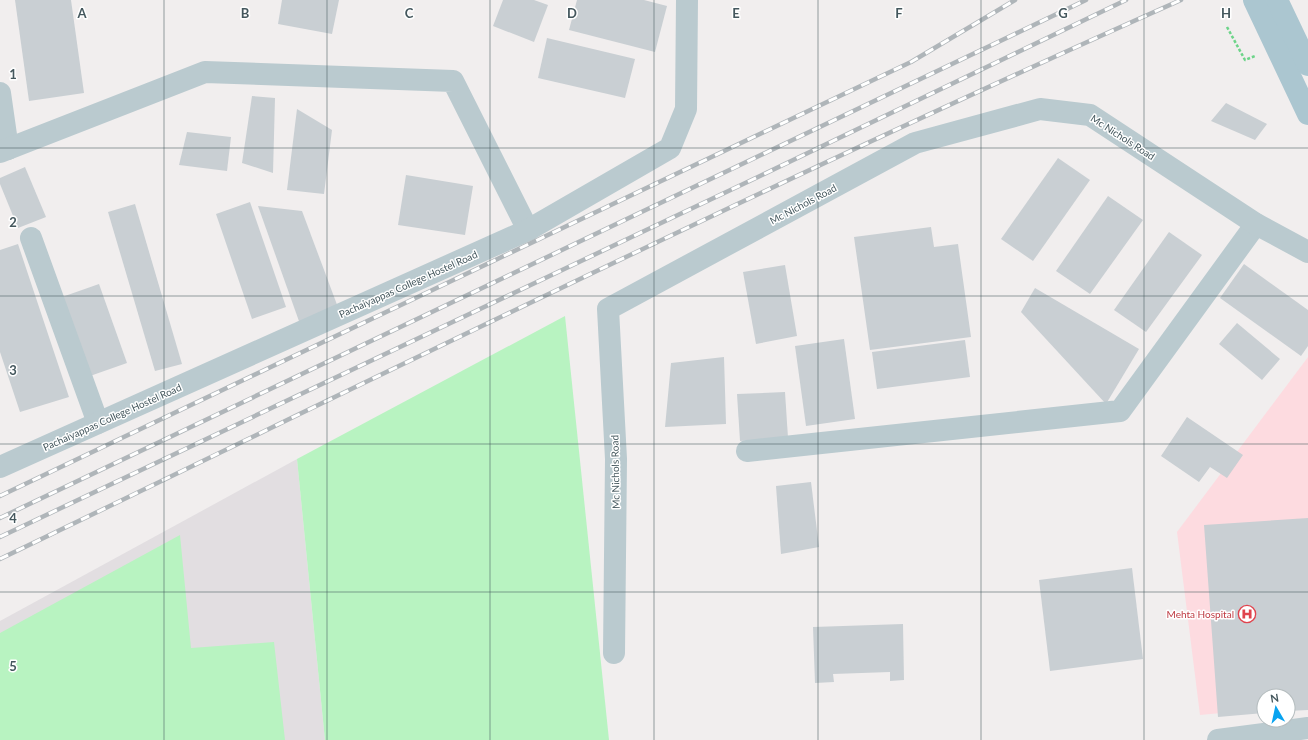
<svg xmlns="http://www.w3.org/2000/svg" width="1308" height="740" font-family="Lato,sans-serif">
<rect width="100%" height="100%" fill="#f1eeee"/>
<polygon fill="#e2dee1" points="297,459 325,740 0,740 0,621"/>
<polygon fill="#fddbe0" points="1308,357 1308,705 1288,696 1264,696 1264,709 1200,715 1177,532"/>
<g fill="#b8f3c1">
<polygon points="565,316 609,740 325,740 297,459"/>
<polygon points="180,535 191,648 274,642 285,740 0,740 0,633"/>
</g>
<g fill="#c9cfd3">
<polygon points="15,0 71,0 84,93 29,101"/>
<polygon points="282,0 339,0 332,34 278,24"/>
<polygon points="503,0 534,0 548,5 534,42 493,26"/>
<polygon points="577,0 644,0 667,6 655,52 569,30"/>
<polygon points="547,38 635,59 625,98 538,78"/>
<polygon points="252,96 275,98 273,173 242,163"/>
<polygon points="1226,103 1267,124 1255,140 1211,121"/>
<polygon points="297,109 332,130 324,194 287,190"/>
<polygon points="187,132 231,137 227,171 179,165"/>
<polygon points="1058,158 1090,180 1033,261 1001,239"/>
<polygon points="25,167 46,217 18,228 0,184 0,178"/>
<polygon points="406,175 473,186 465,235 398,225"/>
<polygon points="1108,196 1143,220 1090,294 1056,271"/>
<polygon points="250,202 286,307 252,319 216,214"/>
<polygon points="135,204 182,364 155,371 108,212"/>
<polygon points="258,206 302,211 339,310 300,324"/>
<polygon points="931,227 934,247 958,244 971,337 870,350 854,237"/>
<polygon points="1169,232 1202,255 1146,332 1114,310"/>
<polygon points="18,244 69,397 20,412 0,352 0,250"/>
<polygon points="1244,264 1308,310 1308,346 1301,356 1220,298"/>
<polygon points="785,265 797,336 756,344 743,272"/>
<polygon points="99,284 127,363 90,376 62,297"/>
<polygon points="1035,288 1139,349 1106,404 1021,312"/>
<polygon points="1237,323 1280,359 1262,380 1219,344"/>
<polygon points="844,339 855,419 806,426 795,346"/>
<polygon points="965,340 970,377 877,389 872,352"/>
<polygon points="724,357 726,424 665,427 671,363"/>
<polygon points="785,392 788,438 740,441 737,394"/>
<polygon points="1187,417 1243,455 1227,478 1210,467 1199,482 1161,456"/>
<polygon points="811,482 819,547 781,554 776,486"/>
<polygon points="1308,518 1308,710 1288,711 1288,696 1264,696 1264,713 1218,717 1204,525"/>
<polygon points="1132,568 1143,659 1050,671 1039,580"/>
<polygon points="903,624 904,680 890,681 890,672 833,674 834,682 815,683 813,627"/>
</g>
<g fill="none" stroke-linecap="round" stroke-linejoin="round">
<polyline stroke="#6dd489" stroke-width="2.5" stroke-dasharray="3 2" stroke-linecap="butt" points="1227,27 1245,60 1255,56"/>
<g stroke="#bacacf" stroke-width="22">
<polyline points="0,93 8,149"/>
<polyline points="0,152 205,72 453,81 528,230"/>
<polyline points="31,238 98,423"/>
<polyline points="747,451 1120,411 1256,224"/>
<polyline points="0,467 528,230 670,148 686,109 687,0"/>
<polyline points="614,653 616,459 608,309 915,143 1040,109 1090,115 1256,224 1308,252"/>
<polyline points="1218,740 1308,728"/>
</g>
<g stroke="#abc6d0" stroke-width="22">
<polyline points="1254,0 1308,114"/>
<polyline points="1277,0 1308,65"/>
</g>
<defs>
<g id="rail">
<polyline points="0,496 911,62 1015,0"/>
<polyline points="0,518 1086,0"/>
<polyline points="0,537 760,176 1126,0"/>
<path d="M0,559C392,370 783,177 1181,0"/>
</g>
</defs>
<use href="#rail" stroke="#afb5b9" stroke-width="4.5"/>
<use href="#rail" stroke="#fff" stroke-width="3" stroke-dasharray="9" stroke-linecap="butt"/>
</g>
<path fill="none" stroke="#44575d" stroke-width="1" stroke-opacity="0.55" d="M164,0V740M327,0V740M490,0V740M654,0V740M818,0V740M981,0V740M1144,0V740M0,148H1308M0,296H1308M0,444H1308M0,592H1308"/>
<defs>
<symbol id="hospital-ring" viewBox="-11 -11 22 22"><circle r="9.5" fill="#fff" stroke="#e0444e" stroke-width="1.5"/><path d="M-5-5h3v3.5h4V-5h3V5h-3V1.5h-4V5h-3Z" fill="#e0444e"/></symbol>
</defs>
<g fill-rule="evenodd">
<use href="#hospital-ring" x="1237" y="604" width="20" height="20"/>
</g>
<g text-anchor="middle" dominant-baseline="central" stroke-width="3" stroke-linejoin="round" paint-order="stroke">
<g font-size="10" fill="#44575d" stroke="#fff">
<text transform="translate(1123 137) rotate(33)">Mc Nichols Road</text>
<text transform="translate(803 204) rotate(-28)">Mc Nichols Road</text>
<text transform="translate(408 284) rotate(-24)">Pachaiyappas College Hostel Road</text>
<text transform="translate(112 417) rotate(-24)">Pachaiyappas College Hostel Road</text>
<text transform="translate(615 472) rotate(-91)">Mc Nichols Road</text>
</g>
<g font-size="10" fill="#be3a42" stroke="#fff" text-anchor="end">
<text x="1234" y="614">Mehta Hospital</text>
</g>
</g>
<g font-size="13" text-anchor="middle" font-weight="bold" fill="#44575d" stroke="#fff" stroke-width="3" stroke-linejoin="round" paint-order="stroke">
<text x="82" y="18">A</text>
<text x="245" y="18">B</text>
<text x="409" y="18">C</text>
<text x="572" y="18">D</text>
<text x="736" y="18">E</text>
<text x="899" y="18">F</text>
<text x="1063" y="18">G</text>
<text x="1226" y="18">H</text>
<text x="13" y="79">1</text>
<text x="13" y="227">2</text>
<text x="13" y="375">3</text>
<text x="13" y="523">4</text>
<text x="13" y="671">5</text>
</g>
<g transform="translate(1276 708) rotate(351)"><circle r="19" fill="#ffffff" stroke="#b4bcbe"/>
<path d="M0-3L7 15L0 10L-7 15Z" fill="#08a3f0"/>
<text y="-6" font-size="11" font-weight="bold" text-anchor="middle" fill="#44575d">N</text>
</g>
</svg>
